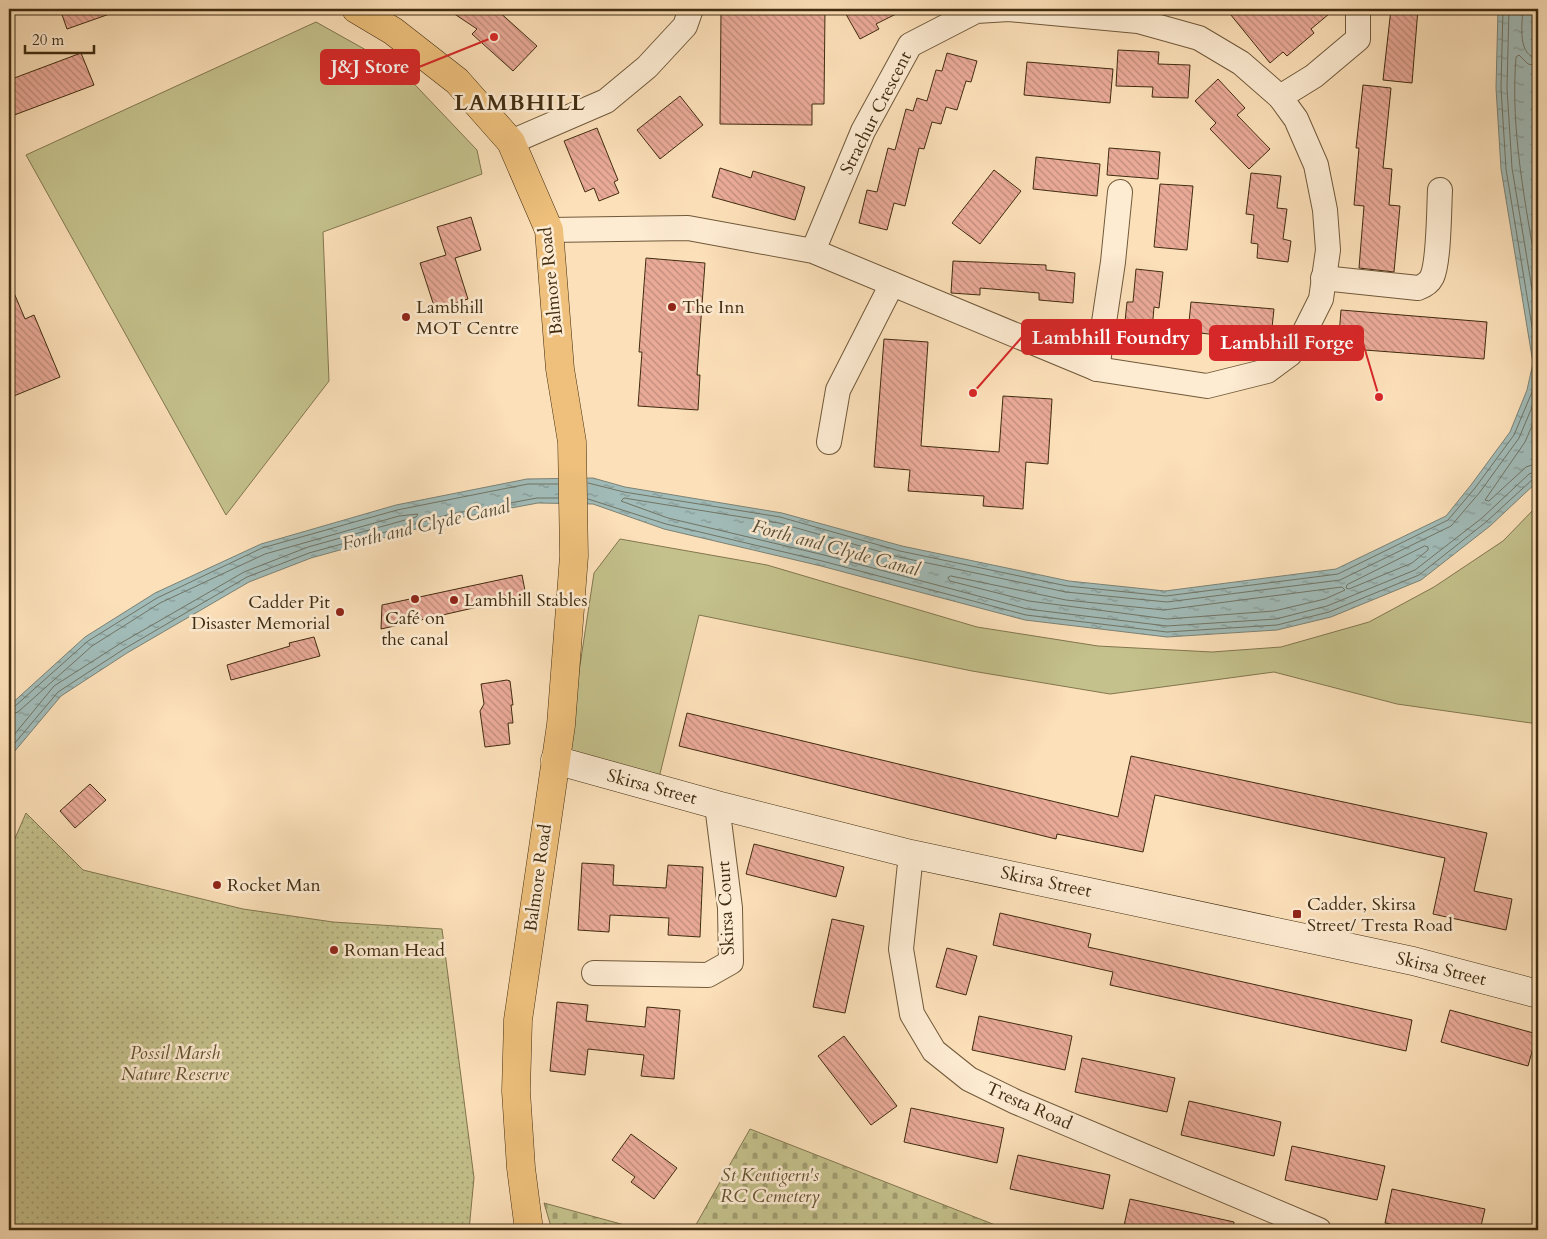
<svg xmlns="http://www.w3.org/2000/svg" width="1547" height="1239" font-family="Cardo,serif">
<defs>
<pattern id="cemetery-stones" width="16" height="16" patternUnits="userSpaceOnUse" patternTransform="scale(1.25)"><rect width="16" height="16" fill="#c4c18c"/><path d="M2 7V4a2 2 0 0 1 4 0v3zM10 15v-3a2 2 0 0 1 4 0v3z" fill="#a19d71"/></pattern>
<pattern id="park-dots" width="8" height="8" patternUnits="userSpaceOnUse" patternTransform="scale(1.25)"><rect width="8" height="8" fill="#c4c18c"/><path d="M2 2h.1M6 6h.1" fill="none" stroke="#a19d71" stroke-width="1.8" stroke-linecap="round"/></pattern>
<pattern id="water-ripples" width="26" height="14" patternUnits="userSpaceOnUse" patternTransform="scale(1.25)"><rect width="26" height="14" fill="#a1bbb8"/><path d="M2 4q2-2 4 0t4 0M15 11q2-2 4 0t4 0" fill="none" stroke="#859894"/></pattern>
<pattern id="building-back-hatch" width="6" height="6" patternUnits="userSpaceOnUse" patternTransform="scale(1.25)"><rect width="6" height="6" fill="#eaaa98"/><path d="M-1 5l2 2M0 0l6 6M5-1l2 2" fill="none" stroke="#bf8b7b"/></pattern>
</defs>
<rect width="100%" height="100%" fill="#fce0b9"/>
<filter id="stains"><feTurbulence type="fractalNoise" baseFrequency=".004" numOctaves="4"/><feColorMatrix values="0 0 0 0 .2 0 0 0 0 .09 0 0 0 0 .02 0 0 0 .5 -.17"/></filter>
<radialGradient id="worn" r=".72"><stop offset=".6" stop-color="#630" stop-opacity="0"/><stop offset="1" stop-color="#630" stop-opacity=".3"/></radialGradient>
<g fill="#c4c18c" stroke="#82764e">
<polygon points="316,22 400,69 477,150 482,174 323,232 329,381 226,515 26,155"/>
<polygon points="1538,505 1538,724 1397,704 1274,672 1110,694 972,671 699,615 658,782 566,757 594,573 620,539 767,565 977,627 1098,646 1212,652 1281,647 1369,622 1434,587 1503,541"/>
</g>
<g fill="url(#cemetery-stones)" stroke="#82764e">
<polygon points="750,1129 1008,1230 693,1230"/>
<polygon points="544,1203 643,1230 552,1230"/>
</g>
<polygon fill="url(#park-dots)" stroke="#82764e" points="26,813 83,870 243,909 333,922 442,929 474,1178 469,1230 9,1230 9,852"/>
<polygon fill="url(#water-ripples)" stroke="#7b8275" points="1498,9 1534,9 1533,28 1538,60 1538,481 1490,526 1421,580 1331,617 1277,630 1167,637 1025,620 821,566 664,529 593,504 538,503 452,519 311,558 249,582 127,653 61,696 9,758 9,706 85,637 155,593 261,544 396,505 527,479 593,478 625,487 782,513 902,546 1069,581 1165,591 1336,569 1446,516 1471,485 1510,432 1527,390 1533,363 1501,169 1496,88"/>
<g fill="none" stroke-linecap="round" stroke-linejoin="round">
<g stroke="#717464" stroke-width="1">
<polyline points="1509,9 1507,88 1512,168 1538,325"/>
<path d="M1523,9C1522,24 1517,57 1538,58"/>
<path d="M1538,66L1528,64L1519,55L1516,57C1510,131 1526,206 1538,279"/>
<polyline points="1538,393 1519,438 1480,492 1451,526 1340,580 1167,602 1066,592 899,557 779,523 624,498 621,501 668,518 824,555 1027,609 1167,626 1276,619 1327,606 1415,570 1482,518 1529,474 1538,471"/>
<polyline points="1538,412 1525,442 1485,500 1489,501 1526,467 1538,463"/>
<polyline points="588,483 624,492 780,517 900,551 1067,586 1166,596 1338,574 1448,520 1475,488 1514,435 1532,392 1538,363 1506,169 1501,88 1503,9"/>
<polyline points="588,499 666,524 822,561 1026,615 1167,632 1277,625 1329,612 1419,575 1486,522 1533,479 1538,477"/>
<polygon points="1425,546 1428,547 1428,550 1412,563 1349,589 1346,588 1347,585"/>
<polygon points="951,576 1066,600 1164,610 1342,587 1345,590 1325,599 1274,611 1167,619 1029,601 950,581 948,578"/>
<polyline points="9,709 14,707 88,641 157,598 262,548 397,510 528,484 558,484"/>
<polyline points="9,715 18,712 92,646 160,603 265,554 399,516 418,514 416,517 308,547 244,572 121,643 54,686 9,741"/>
<polyline points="9,750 58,692 124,649 247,577 309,553 451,514 537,498 558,498"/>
</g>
</g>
<g fill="url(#building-back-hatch)" stroke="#412c10">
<polygon points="60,9 118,9 118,11 67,29"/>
<polygon points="447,9 496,9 537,46 513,71 472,34 477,29"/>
<polygon points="721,9 825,9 824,104 812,104 812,125 720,124"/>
<polygon points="843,9 906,9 876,24 879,29 860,39"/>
<polygon points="1226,9 1335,9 1311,29 1314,33 1287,56 1283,52 1270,63"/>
<polygon points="1391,9 1418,9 1412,83 1383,80"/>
<polygon points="1118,50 1159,52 1158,64 1190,65 1188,98 1152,97 1153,87 1116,86"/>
<polygon points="81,53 94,85 9,117 9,80"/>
<polygon points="947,53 977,61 971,82 966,81 957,110 946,107 941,124 932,122 924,149 919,148 905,206 894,203 887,230 859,223 867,190 877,192 888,148 895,150 906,109 913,111 917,98 927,101 936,70 942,71"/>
<polygon points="1027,62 1113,69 1110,103 1024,95"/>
<polygon points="1218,79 1245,108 1237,115 1270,149 1249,169 1210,129 1216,123 1195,101"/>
<polygon points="1363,85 1391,88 1383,168 1392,169 1389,205 1400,206 1394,272 1359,268 1364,206 1354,205 1359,148 1356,148"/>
<polygon points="680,96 703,125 660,159 637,130"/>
<polygon points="597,128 618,180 614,182 619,193 599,201 594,188 585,192 564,141"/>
<polygon points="1109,148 1160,152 1158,179 1107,175"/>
<polygon points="1036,157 1100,164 1097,196 1033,189"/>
<polygon points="720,168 751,178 753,171 805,187 795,220 712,197"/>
<polygon points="994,170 1021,191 980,244 952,223"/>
<polygon points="1251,173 1281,176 1277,208 1287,209 1283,239 1291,241 1288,262 1257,258 1258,244 1251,243 1254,215 1246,214"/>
<polygon points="1160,184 1193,186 1187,250 1154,247"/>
<polygon points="471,217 481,250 455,258 468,299 435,309 420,263 446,255 437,227"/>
<polygon points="646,258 705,263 697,375 700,375 698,410 638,406 642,352 639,352"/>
<polygon points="953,261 1046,265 1046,270 1075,273 1073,303 1039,300 1039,293 980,288 980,295 951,293"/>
<polygon points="1136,269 1163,272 1159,308 1154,307 1150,354 1122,351 1127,302 1133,302"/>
<polygon points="9,281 25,319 34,315 60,377 9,398"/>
<polygon points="1191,302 1274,309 1271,337 1255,335 1255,344 1219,341 1220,335 1188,332"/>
<polygon points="1341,310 1487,322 1484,359 1338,348"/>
<polygon points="884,339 928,342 921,446 999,452 1003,396 1052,399 1048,464 1026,462 1023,509 983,506 984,496 908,491 910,470 874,467"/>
<polygon points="522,575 526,596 381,629 382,605"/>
<polygon points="314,637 320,656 231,680 227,665 290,646 289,643"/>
<polygon points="507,680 510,681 513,705 511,705 513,723 508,723 510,744 485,747 480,711 484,704 481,684"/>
<polygon points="687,713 1118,817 1131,756 1487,833 1474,891 1512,899 1506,930 1433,914 1445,858 1155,795 1143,852 1057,834 1056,839 679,746"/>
<polygon points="90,784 106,800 75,828 60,811"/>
<polygon points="754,844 844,867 836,897 746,874"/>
<polygon points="582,863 614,865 613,885 666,888 668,865 703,867 700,937 668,935 669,918 610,915 609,932 578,930"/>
<polygon points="1000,913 1091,934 1088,947 1412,1020 1406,1051 1110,985 1113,972 993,945"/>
<polygon points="832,919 864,926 845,1013 813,1007"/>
<polygon points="947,948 977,956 966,995 936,987"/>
<polygon points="557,1002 588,1005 586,1021 645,1027 647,1007 680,1010 674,1079 641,1076 644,1055 588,1049 585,1075 550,1071"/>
<polygon points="1450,1010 1537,1034 1528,1066 1441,1042"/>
<polygon points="979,1016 1072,1036 1065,1070 972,1050"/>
<polygon points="844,1036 897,1106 871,1125 818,1056"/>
<polygon points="1082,1058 1175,1078 1167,1112 1075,1092"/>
<polygon points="1189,1101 1281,1122 1274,1156 1181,1135"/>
<polygon points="911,1108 1004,1128 997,1163 904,1142"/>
<polygon points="631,1134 677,1168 654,1199 631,1182 635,1177 612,1160"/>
<polygon points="1292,1146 1385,1166 1377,1200 1285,1180"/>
<polygon points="1018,1155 1110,1175 1103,1209 1010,1189"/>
<polygon points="1392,1189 1485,1209 1480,1230 1418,1230 1385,1223"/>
<polygon points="1130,1199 1234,1222 1233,1230 1123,1230"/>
</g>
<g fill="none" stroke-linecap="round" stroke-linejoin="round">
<defs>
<g id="street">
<polyline points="1280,97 1314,76 1358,39 1358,9"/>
<polyline points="511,142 606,101 647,67 685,26 691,9"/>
<polyline points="549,230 688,228 813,251 1097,369 1207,386 1267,371 1290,354 1304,333 1321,299 1328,250 1325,210 1316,165 1296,119 1280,97 1241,63 1199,38 1138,21 1009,9 976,11 910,45 863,131 813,251"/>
<path d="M1323,278L1418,288C1424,286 1429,283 1432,277C1439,262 1439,209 1440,190"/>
<polyline points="1097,369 1113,262 1120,192"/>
<polyline points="829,442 838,390 892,284"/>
<polyline points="911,854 901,949 912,1014 934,1051 969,1079 1016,1102 1319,1230"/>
<polyline points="594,973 708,975 731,962 730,908 717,805"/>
</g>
<polyline id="secondary" points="555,760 717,805 911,854 1413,961 1538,994"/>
<polyline id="primary" points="356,9 393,31 457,81 511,142 549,230 560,369 572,442 574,556 561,725 518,1020 516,1091 521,1168 529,1230"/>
</defs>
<use href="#street" stroke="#70593a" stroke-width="26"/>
<use href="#secondary" stroke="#412c10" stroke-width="29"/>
<use href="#primary" stroke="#412c10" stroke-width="29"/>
<use href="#street" stroke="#fdebd2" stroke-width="24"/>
<use href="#secondary" stroke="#fdebd2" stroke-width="28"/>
<use href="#primary" stroke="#eec07c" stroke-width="28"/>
</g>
<g fill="#8f2418" stroke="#fdebd2" stroke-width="2">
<circle cx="672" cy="307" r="5"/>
<circle cx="406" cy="317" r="5"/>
<circle cx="415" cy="599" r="5"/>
<circle cx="454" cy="600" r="5"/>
<circle cx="340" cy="612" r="5"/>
<circle cx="217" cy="885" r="5"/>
<rect x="1292" y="909" width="10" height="10" rx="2.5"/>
<circle cx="334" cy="950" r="5"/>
</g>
<g text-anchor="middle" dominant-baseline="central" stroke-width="5" stroke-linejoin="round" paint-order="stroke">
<g font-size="18" fill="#412c10" stroke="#fdebd2">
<text transform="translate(876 113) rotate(-63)">Strachur Crescent</text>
<text transform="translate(551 281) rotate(-96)">Balmore Road</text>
<text transform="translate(652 787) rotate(15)">Skirsa Street</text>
<text transform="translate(538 878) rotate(-82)">Balmore Road</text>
<text transform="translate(1046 882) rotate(12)">Skirsa Street</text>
<text transform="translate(726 908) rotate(-93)">Skirsa Court</text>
<text transform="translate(1441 969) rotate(14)">Skirsa Street</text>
<text transform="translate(1029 1106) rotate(24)">Tresta Road</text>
</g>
<g font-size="18" fill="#412c10" stroke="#fdebd2" text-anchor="start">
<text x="416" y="307">Lambhill<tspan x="416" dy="21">MOT Centre</tspan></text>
<text x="682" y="307">The Inn</text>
<text x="464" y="600">Lambhill Stables</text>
<text x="330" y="602" text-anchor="end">Cadder Pit<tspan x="330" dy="21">Disaster Memorial</tspan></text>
<text x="415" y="618" text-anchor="middle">Café on<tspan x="415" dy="21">the canal</tspan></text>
<text x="227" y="885">Rocket Man</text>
<text x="1307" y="904">Cadder, Skirsa<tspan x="1307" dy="21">Street/ Tresta Road</tspan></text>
<text x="344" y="950">Roman Head</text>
</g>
<g font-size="18" font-style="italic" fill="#62512f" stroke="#fdebd2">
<text x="175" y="1053">Possil Marsh<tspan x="175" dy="21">Nature Reserve</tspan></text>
<text x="770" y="1175">St Kentigern's<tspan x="770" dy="21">RC Cemetery</tspan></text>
</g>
<g font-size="19" font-style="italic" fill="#59503a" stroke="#fdebd2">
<text transform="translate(426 525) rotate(-13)">Forth and Clyde Canal</text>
<text transform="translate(836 548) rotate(15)">Forth and Clyde Canal</text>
</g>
<g font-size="22" font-weight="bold" letter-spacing="1" fill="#412c10" stroke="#fdebd2">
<text x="520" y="103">LAMBHILL</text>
</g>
</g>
<path fill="none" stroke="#d62828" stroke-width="2" d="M494 37L419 67M973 393L1022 337M1379 397L1363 343"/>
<g fill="#d62828" stroke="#fdebd2" stroke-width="2">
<circle cx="494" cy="37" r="5"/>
<circle cx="973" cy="393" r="5"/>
<circle cx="1379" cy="397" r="5"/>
</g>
<g fill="#d62828" stroke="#d62828" stroke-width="2">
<rect x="321" y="50" width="98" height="34" rx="5"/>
<rect x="1022" y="320" width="179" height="34" rx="5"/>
<rect x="1210" y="326" width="153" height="34" rx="5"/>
</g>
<g font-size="19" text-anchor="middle" font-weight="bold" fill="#fff">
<text x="370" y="73">J&amp;J Store</text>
<text x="1111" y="344">Lambhill Foundry</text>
<text x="1287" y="349">Lambhill Forge</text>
</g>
<rect width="1547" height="1239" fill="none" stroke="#fce0b9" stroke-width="30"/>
<rect x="10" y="10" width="1527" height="1219" fill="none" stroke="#412c10" stroke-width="2.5"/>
<rect x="15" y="15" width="1517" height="1209" fill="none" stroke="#412c10"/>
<path d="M25 45v8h69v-8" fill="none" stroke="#412c10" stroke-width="2.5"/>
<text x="32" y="45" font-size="15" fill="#412c10" stroke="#fdebd2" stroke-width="4" paint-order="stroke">20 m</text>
<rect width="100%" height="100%" filter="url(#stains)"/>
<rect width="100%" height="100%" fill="url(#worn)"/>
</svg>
